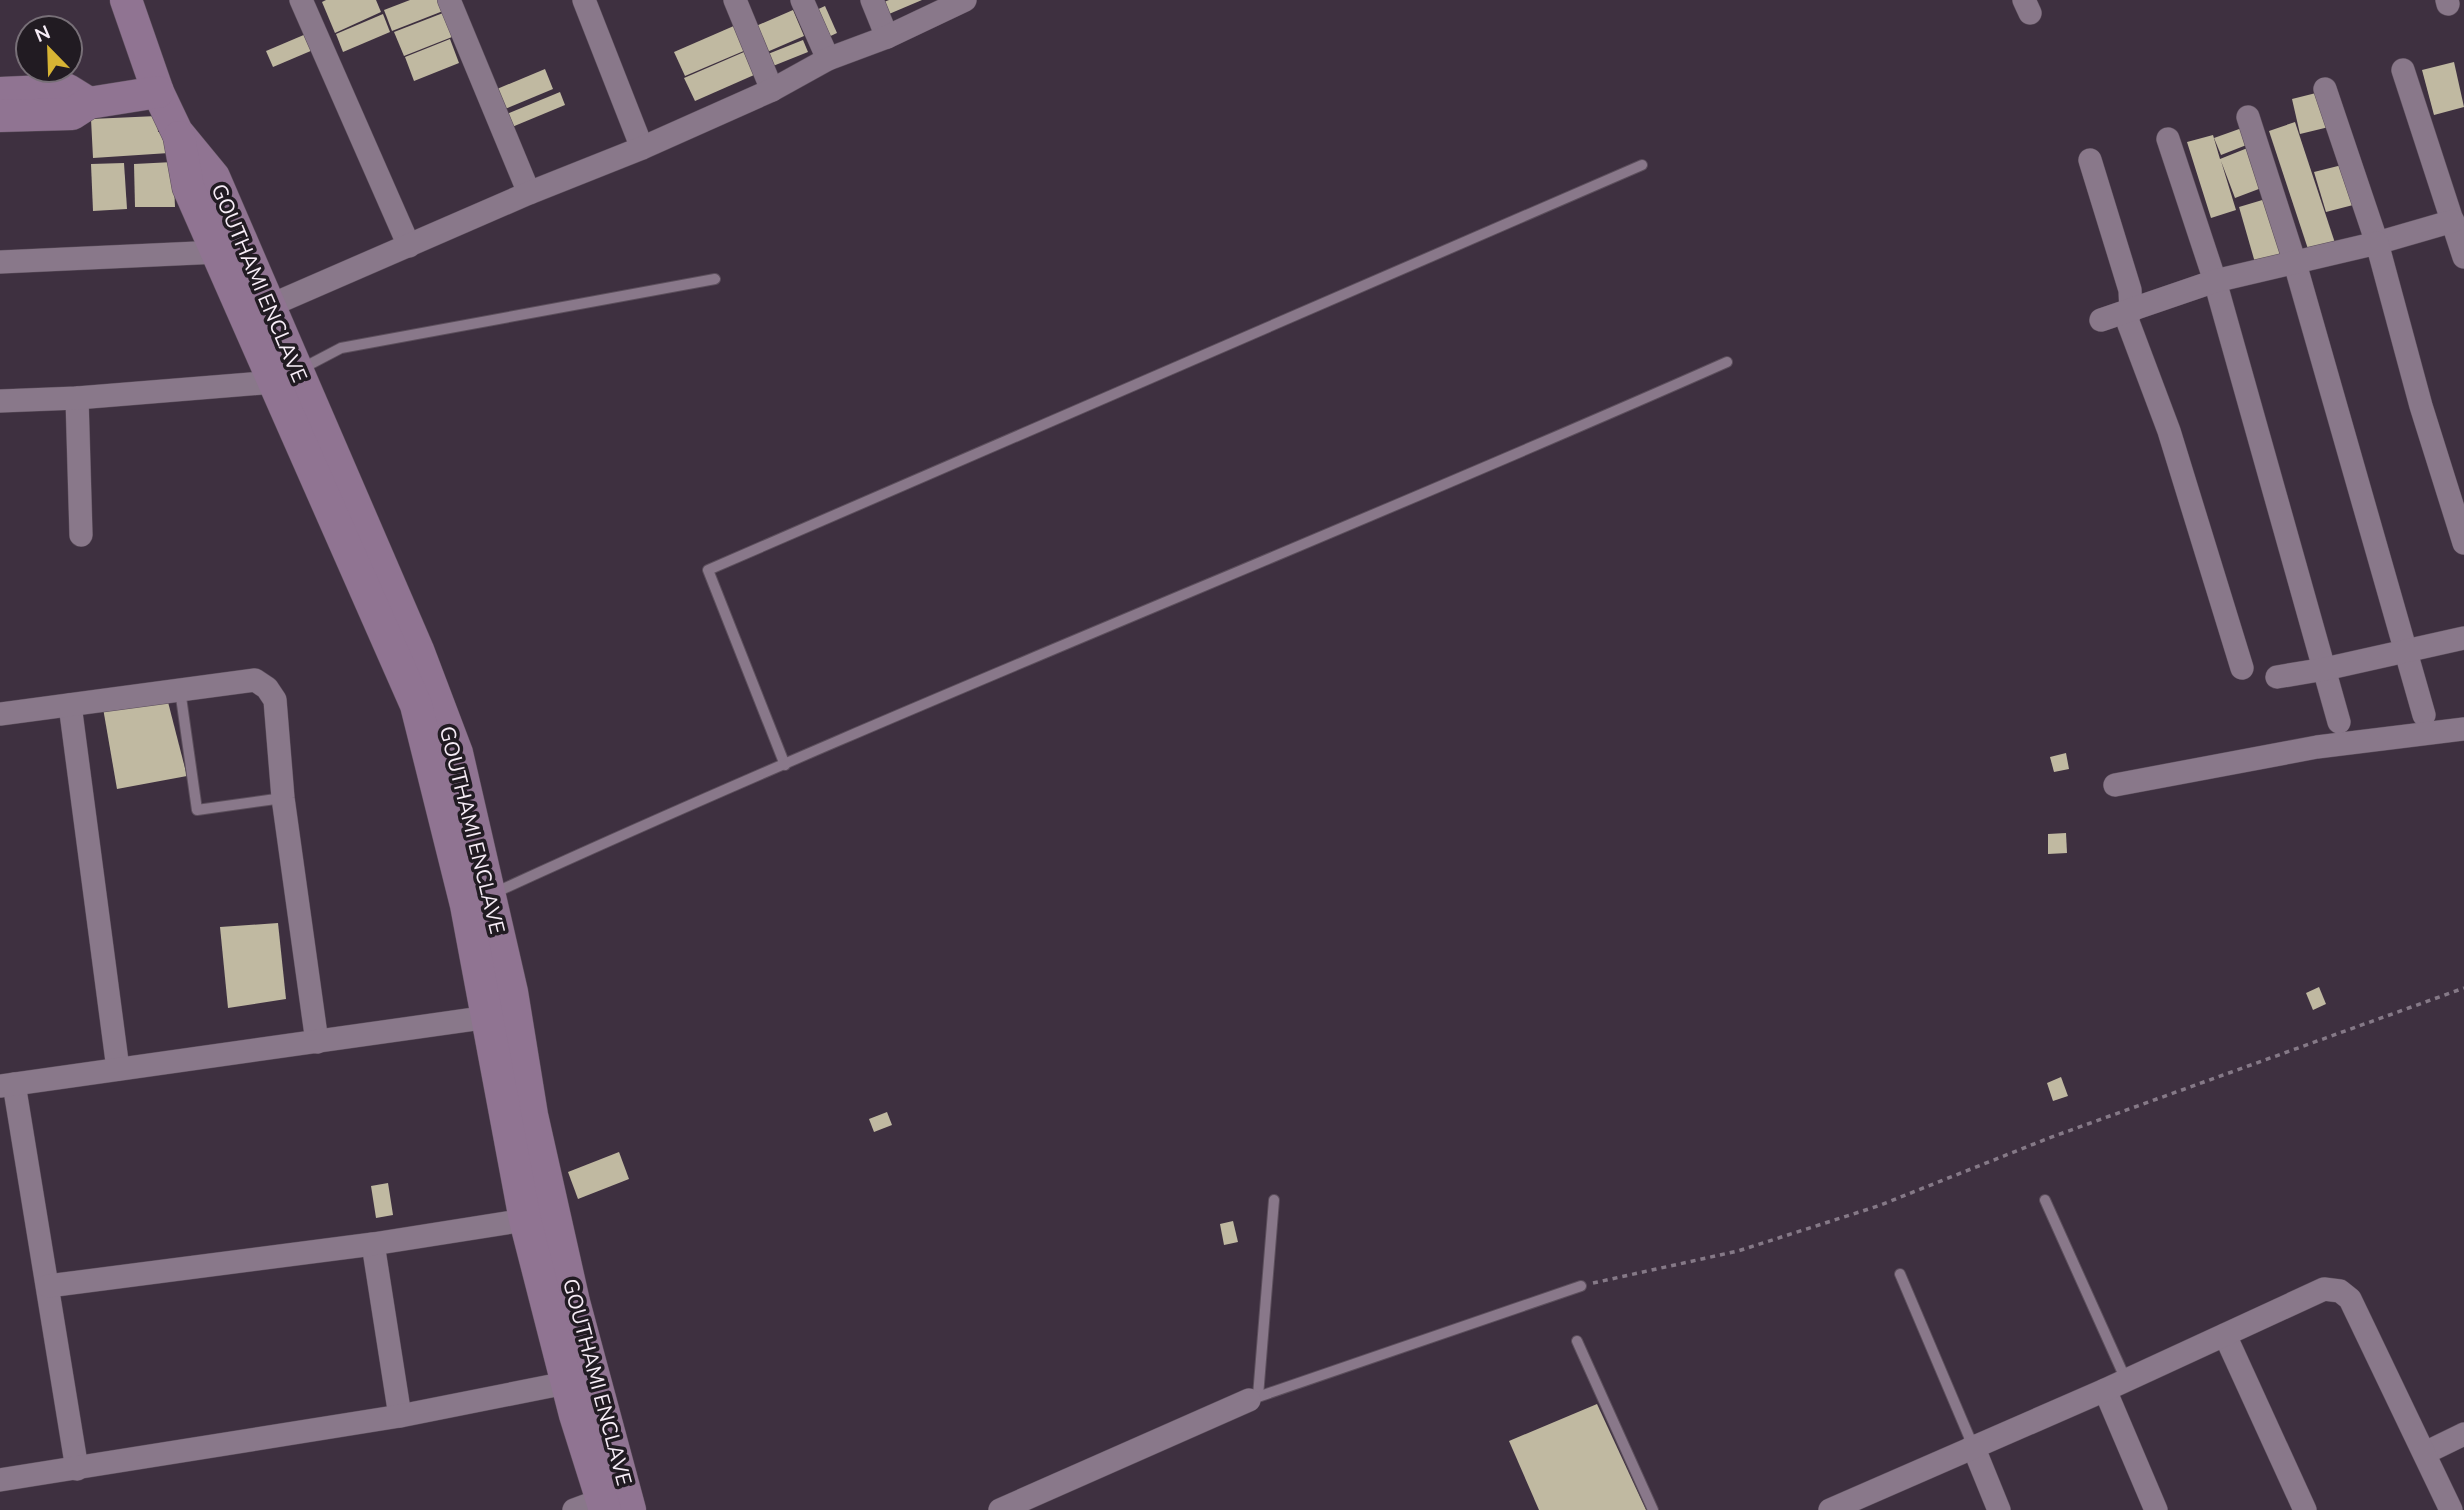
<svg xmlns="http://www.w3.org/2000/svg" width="2464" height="1510" font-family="'Nunito Sans',sans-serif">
<rect width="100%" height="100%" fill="#3e3040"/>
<g fill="#c0b9a1">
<polygon points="326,0 376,0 381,12 335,33 322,2"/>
<polygon points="410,0 438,0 443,11 392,31 384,10"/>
<polygon points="889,0 922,0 889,14 884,2"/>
<polygon points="825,6 837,33 824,39 812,12"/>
<polygon points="793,10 804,36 767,52 756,26"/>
<polygon points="443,13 452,37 404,56 394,32"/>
<polygon points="383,14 390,32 343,52 336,34"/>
<polygon points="736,25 746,50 685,76 674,52"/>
<polygon points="306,34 313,50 273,67 266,51"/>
<polygon points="450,39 459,63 414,81 405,57"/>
<polygon points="803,40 808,52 773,66 768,54"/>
<polygon points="744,52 754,75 695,101 684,78"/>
<polygon points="2454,62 2464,107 2434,115 2422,70"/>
<polygon points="545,69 553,89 505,109 497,89"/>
<polygon points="2324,91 2333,126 2300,134 2292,99"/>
<polygon points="560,92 565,105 512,127 507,114"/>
<polygon points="157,116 158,132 167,132 169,153 93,158 91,119"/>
<polygon points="2295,122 2335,243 2309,252 2269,131"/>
<polygon points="2242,128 2249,144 2221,155 2214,138"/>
<polygon points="2213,135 2220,159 2250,147 2264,187 2235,198 2221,161 2236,210 2211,218 2187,142"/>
<polygon points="173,162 175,207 135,207 134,164"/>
<polygon points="124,163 127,209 93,211 91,164"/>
<polygon points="2346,164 2357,204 2326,212 2314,172"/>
<polygon points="2269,198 2287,258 2256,266 2239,207"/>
<polygon points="168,702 187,776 117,789 103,708"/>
<polygon points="2066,753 2069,769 2054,772 2050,757"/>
<polygon points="2066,833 2067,853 2048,854 2048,834"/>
<polygon points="278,923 286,999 228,1008 220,927"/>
<polygon points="2319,987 2326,1004 2313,1010 2306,993"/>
<polygon points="2061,1077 2068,1096 2053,1101 2047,1083"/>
<polygon points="887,1112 892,1125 874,1132 869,1119"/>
<polygon points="619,1152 629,1179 578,1199 568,1172"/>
<polygon points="388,1183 393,1215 376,1218 371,1186"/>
<polygon points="1233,1221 1238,1242 1224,1245 1220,1224"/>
<polygon points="1597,1404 1646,1510 1539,1510 1509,1441"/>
</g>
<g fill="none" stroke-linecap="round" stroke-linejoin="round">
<defs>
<g id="lane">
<polyline points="299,370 341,348 715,279"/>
<polyline points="180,690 197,810 283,798"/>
<polyline points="785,765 708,570 1642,165"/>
<path d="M492,894C899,707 1317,544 1727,362"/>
<polyline points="2045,1200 2126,1380"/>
<polyline points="1900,1274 1973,1446"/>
<polyline points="1577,1341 1653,1510"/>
<polyline points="1258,1396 1274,1200"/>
<polyline points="1249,1400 1581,1286"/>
</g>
<g id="street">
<polyline points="301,0 409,246"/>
<polyline points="449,0 529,193"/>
<polyline points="584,0 642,148"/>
<polyline points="735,0 772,90"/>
<polyline points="802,0 828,59"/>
<polyline points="872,0 887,37"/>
<polyline points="2024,0 2030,13"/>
<polyline points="2447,0 2448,4"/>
<polyline points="2403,70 2464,257"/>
<polyline points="2325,89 2377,243 2453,221"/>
<polyline points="2248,117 2294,260 2424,715"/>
<polyline points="2168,139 2215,281 2339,722"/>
<polyline points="2090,160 2130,290 2131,312"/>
<polyline points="0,262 219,252"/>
<polyline points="269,306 529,193 642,148 772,90 828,59 887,37 965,0"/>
<polyline points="2125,314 2169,431 2242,668"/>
<polyline points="2101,320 2215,281 2377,243 2421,406 2464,543"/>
<polyline points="77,398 81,535"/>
<polyline points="0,401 77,398 274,382"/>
<polyline points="2277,677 2325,669 2464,638"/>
<polyline points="70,705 118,1069"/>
<polyline points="0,714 255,680 267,688 275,700 283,798 317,1042"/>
<polyline points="2115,785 2317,747 2464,729"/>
<polyline points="14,1084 77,1469"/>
<polyline points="0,1086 503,1015"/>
<polyline points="373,1244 400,1416"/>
<polyline points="48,1286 373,1244 525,1220"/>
<polyline points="2225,1335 2305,1510"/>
<polyline points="2105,1390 2156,1510"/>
<polyline points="1973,1446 1999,1510"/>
<polyline points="2425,1453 2464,1434"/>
<polyline points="0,1480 400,1416 566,1383"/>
<polyline points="574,1510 601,1500"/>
<polyline points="1000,1510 1249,1400"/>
<polyline points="1830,1510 2105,1390 2324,1289 2340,1291 2350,1299 2451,1510"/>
</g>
<g id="secondary">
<polyline points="126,0 158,92 177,132 214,177 418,650 457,753 512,992 532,1115 574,1302 630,1510"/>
<polyline points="0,93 68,90 89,103"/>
<polyline points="0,116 72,114 89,103 158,92"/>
<polyline points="179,137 188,187 416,705 466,905 525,1220 575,1415 605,1510"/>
</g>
</defs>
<use href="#lane" stroke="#5c4f5c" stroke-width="12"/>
<use href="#street" stroke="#5c4f5c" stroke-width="24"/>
<use href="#secondary" stroke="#5c4f5c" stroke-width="33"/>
<polyline stroke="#857987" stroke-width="3.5" stroke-dasharray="5 5" stroke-linecap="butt" points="1593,1283 1738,1251 1878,1206 2049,1138 2464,988"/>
<use href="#lane" stroke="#89788a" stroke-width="10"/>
<use href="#street" stroke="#89788a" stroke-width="23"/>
<use href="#secondary" stroke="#907492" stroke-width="32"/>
</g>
<g text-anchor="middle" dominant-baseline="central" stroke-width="7" stroke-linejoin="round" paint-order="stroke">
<g font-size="21" fill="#f7edf7" stroke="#211b22">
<text transform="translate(259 283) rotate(67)">GOUTHAMI ENCLAVE</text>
<text transform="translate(472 830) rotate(76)">GOUTHAMI ENCLAVE</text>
<text transform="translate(597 1382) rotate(75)">GOUTHAMI ENCLAVE</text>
</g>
</g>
<g transform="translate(49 49) rotate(337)"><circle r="33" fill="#211b22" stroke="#776f77" stroke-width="2"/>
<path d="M0-5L12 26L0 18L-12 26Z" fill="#d7b434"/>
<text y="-10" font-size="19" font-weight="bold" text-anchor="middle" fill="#f7edf7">N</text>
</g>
</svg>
